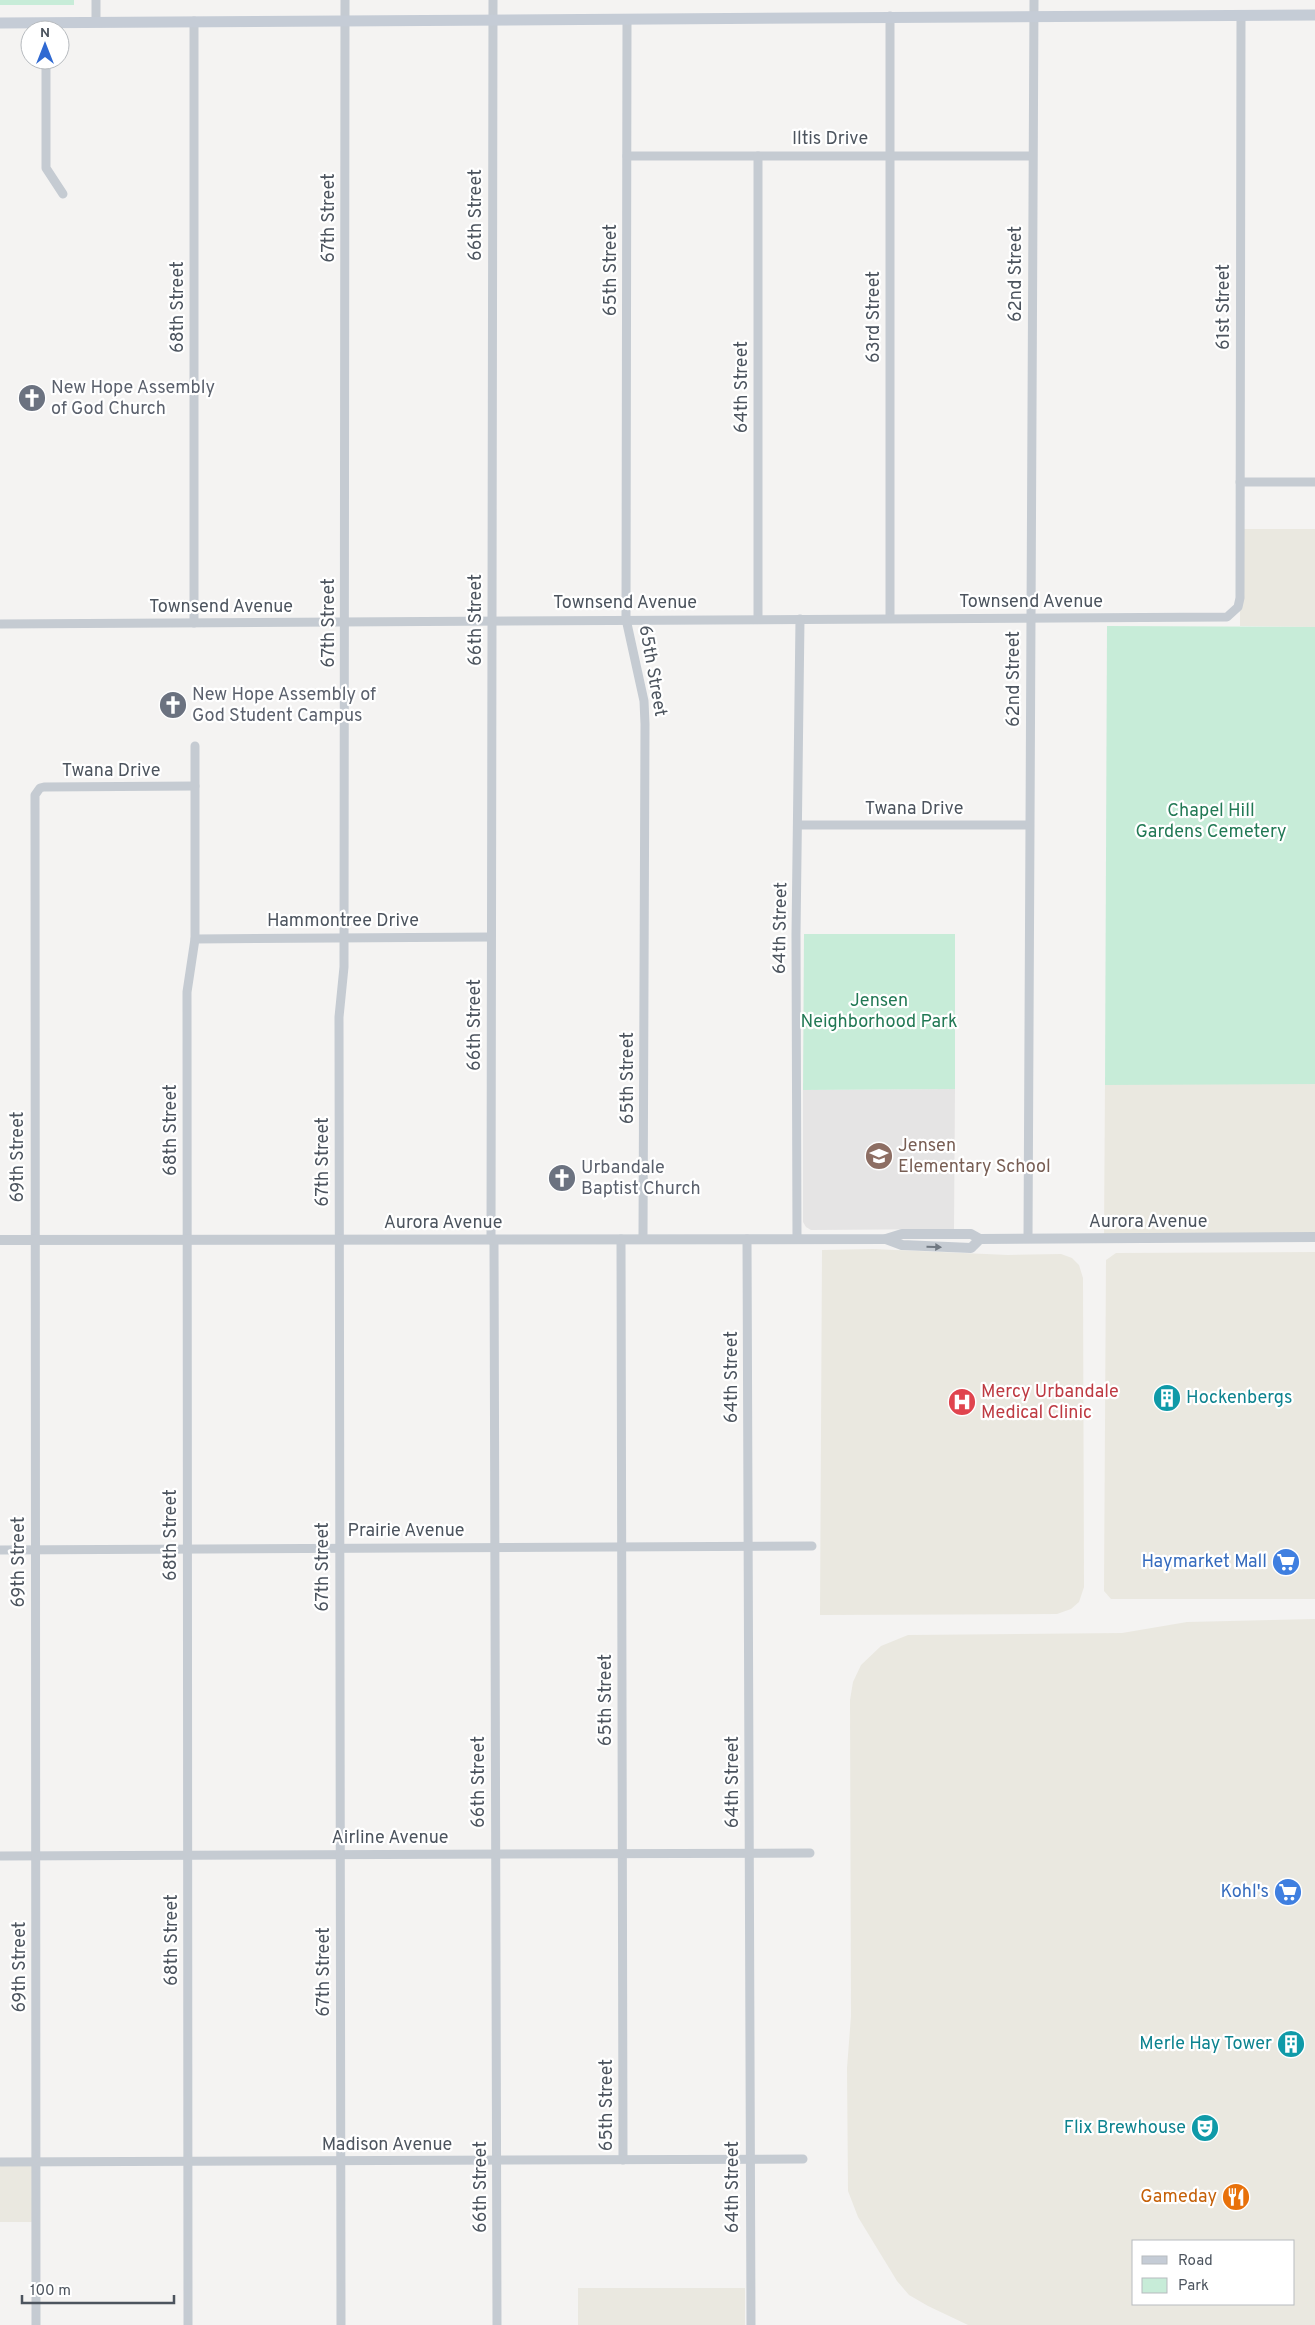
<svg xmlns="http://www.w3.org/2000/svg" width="1315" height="2325" font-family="Overpass,sans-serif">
<rect width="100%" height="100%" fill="#f4f3f2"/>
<g fill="#eae8e0" fill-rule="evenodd">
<polygon points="1240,529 1315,529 1315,627 1240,626"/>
<polygon points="1315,1083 1315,1237 1104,1238 1105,1084"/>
<polygon points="873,1249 1008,1255 1061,1254 1072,1258 1079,1265 1083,1278 1084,1587 1079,1602 1071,1609 1057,1614 820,1615 822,1250"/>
<polygon points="1315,1252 1315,1599 1111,1599 1104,1591 1106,1260 1116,1253"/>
<path d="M1315,1619V2325H968L928,2306L909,2295L897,2281L858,2217L848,2191L847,2068L851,2016L850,1700L853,1682L861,1665L881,1646L908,1635L1122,1633L1187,1622ZM1134,2241H1294V2304H1134Z"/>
<rect x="0" y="2162" width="36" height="60"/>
<rect x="578" y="2288" width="167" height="37"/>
</g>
<polygon fill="#e5e4e4" points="955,1089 954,1229 811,1230 806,1227 803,1222 803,1090"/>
<g fill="#c7ecd8">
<rect x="0" y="0" width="74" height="5"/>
<polygon points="1107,626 1315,627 1315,1084 1105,1085"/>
<polygon points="804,934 955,934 955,1089 803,1090"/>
</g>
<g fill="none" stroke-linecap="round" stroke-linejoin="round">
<g stroke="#c5cbd2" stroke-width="9">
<polyline points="627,19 626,619 644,701 645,724 643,1239"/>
<polyline points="96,22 96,0"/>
<polyline points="46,60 46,168 63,194"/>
<polyline points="627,156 1032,156"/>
<polyline points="758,156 758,619"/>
<polyline points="1240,482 1315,482"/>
<polyline points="890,618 890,16"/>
<polyline points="194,623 194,21"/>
<polyline points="0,624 1227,617 1238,607 1240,598 1241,15"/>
<polyline points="799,825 1029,825"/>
<polyline points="195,939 491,937"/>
<polyline points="1028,1238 1034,0"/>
<polyline points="621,1239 623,2160"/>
<polyline points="747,1239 751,2325"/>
<polyline points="797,1239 796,934 800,619"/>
<polyline points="491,1240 493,0"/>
<polyline points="494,1240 497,2325"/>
<polyline points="0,1550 812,1546"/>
<polyline points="0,1856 810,1853"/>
<polyline points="0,2162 803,2159"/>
<polyline points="36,2325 35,795 40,788 44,787 195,786"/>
<polyline points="188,2325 187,992 195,939 195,746"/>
<polyline points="341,2325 339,1017 344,967 345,0"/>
</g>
<g stroke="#c5cbd2" stroke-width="10">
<polyline points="886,1239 902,1245 971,1248 980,1239"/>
<polyline points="0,1240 886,1239 902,1234 971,1234 980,1239 1315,1237"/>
</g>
<polyline stroke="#c5ccd6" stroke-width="11" points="0,23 1315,15"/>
</g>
<defs><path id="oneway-solid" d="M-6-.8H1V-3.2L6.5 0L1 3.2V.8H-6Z" transform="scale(1.25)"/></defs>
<use fill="#707881" href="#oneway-solid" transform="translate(934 1247) rotate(2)"/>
<defs>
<symbol id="church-disc" viewBox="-11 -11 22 22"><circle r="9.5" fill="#6b7280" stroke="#fff"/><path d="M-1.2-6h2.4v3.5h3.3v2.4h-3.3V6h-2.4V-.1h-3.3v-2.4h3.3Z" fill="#fff"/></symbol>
<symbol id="school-disc" viewBox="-11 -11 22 22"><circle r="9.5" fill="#8d6e63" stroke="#fff"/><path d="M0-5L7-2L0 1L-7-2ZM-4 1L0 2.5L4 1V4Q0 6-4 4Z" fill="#fff"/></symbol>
<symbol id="building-disc" viewBox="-11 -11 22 22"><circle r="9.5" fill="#0f9aa8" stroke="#fff"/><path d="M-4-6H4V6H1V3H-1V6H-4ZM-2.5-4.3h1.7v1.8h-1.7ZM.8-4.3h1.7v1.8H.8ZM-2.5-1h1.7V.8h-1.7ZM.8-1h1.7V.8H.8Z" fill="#fff"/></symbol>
<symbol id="hospital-disc" viewBox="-11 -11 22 22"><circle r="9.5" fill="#e0444e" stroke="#fff"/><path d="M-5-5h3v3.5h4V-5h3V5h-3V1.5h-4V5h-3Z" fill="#fff"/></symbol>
<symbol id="supermarket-disc" viewBox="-11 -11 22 22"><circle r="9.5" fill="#3f7fe0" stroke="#fff"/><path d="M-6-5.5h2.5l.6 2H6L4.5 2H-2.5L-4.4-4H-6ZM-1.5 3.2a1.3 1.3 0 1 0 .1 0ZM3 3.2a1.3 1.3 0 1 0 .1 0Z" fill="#fff"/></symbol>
<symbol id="theatre-disc" viewBox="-11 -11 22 22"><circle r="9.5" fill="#0f9aa8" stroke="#fff"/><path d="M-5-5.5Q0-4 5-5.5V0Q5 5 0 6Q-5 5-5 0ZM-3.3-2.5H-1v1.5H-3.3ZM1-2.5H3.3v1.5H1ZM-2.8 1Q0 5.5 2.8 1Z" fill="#fff"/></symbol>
<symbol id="restaurant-disc" viewBox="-11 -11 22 22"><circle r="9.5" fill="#e8710a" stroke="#fff"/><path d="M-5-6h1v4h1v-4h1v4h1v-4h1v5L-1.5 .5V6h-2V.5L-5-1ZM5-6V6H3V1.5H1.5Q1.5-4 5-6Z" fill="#fff"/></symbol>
</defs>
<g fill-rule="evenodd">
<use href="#church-disc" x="16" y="382" width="32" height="32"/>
<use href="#church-disc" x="157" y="689" width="32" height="32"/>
<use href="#school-disc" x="863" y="1140" width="32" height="32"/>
<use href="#church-disc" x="546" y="1162" width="32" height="32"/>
<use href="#building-disc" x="1151" y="1382" width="32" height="32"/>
<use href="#hospital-disc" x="946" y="1386" width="32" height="32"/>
<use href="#supermarket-disc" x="1270" y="1546" width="32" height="32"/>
<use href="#supermarket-disc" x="1272" y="1876" width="32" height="32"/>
<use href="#building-disc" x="1275" y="2028" width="32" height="32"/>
<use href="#theatre-disc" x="1189" y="2112" width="32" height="32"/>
<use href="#restaurant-disc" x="1220" y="2181" width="32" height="32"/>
</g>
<g text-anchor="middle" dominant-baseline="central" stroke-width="4.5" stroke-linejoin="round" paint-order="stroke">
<g font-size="18" fill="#4c545e" stroke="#fff">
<text x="830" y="139">Iltis Drive</text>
<text transform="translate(476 215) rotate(-90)">66th Street</text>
<text transform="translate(329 218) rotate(-90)">67th Street</text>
<text transform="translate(611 270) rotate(-90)">65th Street</text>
<text transform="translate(1016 274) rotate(-90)">62nd Street</text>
<text transform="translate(178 307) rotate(-90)">68th Street</text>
<text transform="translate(1224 307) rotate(-90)">61st Street</text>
<text transform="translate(874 317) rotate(-90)">63rd Street</text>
<text transform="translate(742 387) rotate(-90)">64th Street</text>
<text x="1031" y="602">Townsend Avenue</text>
<text x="625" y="603">Townsend Avenue</text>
<text x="221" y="607">Townsend Avenue</text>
<text transform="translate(476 620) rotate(-90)">66th Street</text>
<text transform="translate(329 623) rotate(-90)">67th Street</text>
<text transform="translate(652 671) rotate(80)">65th Street</text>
<text transform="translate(1014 679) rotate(-90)">62nd Street</text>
<text x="111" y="771">Twana Drive</text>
<text x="914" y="809">Twana Drive</text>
<text x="343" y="921">Hammontree Drive</text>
<text transform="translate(781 928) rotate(-89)">64th Street</text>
<text transform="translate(475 1025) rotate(-90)">66th Street</text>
<text transform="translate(628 1078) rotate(-90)">65th Street</text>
<text transform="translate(171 1130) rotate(-90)">68th Street</text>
<text transform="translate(18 1157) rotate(-90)">69th Street</text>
<text transform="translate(323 1162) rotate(-90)">67th Street</text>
<text x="1148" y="1222">Aurora Avenue</text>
<text x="443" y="1223">Aurora Avenue</text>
<text transform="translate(732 1377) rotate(-90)">64th Street</text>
<text x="406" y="1531">Prairie Avenue</text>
<text transform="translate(171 1535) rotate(-90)">68th Street</text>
<text transform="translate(19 1562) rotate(-90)">69th Street</text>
<text transform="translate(323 1567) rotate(-90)">67th Street</text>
<text transform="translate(606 1700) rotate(-90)">65th Street</text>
<text transform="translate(479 1782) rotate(-90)">66th Street</text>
<text transform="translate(733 1782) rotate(-90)">64th Street</text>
<text x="390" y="1838">Airline Avenue</text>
<text transform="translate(172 1940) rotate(-90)">68th Street</text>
<text transform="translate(20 1967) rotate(-90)">69th Street</text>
<text transform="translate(324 1972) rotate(-90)">67th Street</text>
<text transform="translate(607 2105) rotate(-90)">65th Street</text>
<text x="387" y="2145">Madison Avenue</text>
<text transform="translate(481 2187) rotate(-90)">66th Street</text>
<text transform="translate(733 2187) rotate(-90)">64th Street</text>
</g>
<g font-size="18" fill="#5b616d" stroke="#fff" text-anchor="start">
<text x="51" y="388">New Hope Assembly<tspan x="51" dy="21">of God Church</tspan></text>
<text x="192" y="695">New Hope Assembly of<tspan x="192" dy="21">God Student Campus</tspan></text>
<text x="581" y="1168">Urbandale<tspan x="581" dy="21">Baptist Church</tspan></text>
</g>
<g font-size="18" fill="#227955" stroke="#fff">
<text x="1211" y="811">Chapel Hill<tspan x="1211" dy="21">Gardens Cemetery</tspan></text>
<text x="879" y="1001">Jensen<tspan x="879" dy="21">Neighborhood Park</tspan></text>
</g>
<g font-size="18" fill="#785e54" stroke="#fff" text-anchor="start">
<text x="898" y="1146">Jensen<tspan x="898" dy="21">Elementary School</tspan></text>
</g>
<g font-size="18" fill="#be3a42" stroke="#fff" text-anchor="start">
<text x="981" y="1392">Mercy Urbandale<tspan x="981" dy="21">Medical Clinic</tspan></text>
</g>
<g font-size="18" fill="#0d838f" stroke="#fff" text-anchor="end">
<text x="1186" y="1398" text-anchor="start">Hockenbergs</text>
<text x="1272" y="2044">Merle Hay Tower</text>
<text x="1186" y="2128">Flix Brewhouse</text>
</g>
<g font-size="18" fill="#366cbe" stroke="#fff" text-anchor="end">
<text x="1267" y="1562">Haymarket Mall</text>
<text x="1269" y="1892">Kohl's</text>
</g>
<g font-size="18" fill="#c56008" stroke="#fff" text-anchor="end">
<text x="1217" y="2197">Gameday</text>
</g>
</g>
<rect x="1132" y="2240" width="162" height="65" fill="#ffffff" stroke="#b7bbbf"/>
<rect x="1142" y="2256" width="25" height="8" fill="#c5ccd6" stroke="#b7bbbf"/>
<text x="1178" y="2265" font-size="15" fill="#4c545e">Road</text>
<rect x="1142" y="2278" width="25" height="15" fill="#c7ecd8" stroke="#b7bbbf"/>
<text x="1178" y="2290" font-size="15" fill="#4c545e">Park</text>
<g transform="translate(45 45)"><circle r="24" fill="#ffffff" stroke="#b7bbbf"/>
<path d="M0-4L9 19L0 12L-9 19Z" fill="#2f69d2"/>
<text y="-8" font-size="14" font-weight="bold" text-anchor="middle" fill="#4c545e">N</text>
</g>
<path d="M22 2295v8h152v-8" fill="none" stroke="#4c545e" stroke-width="2.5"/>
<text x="30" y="2295" font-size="15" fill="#4c545e" stroke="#ffffff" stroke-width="4" paint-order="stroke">100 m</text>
</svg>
